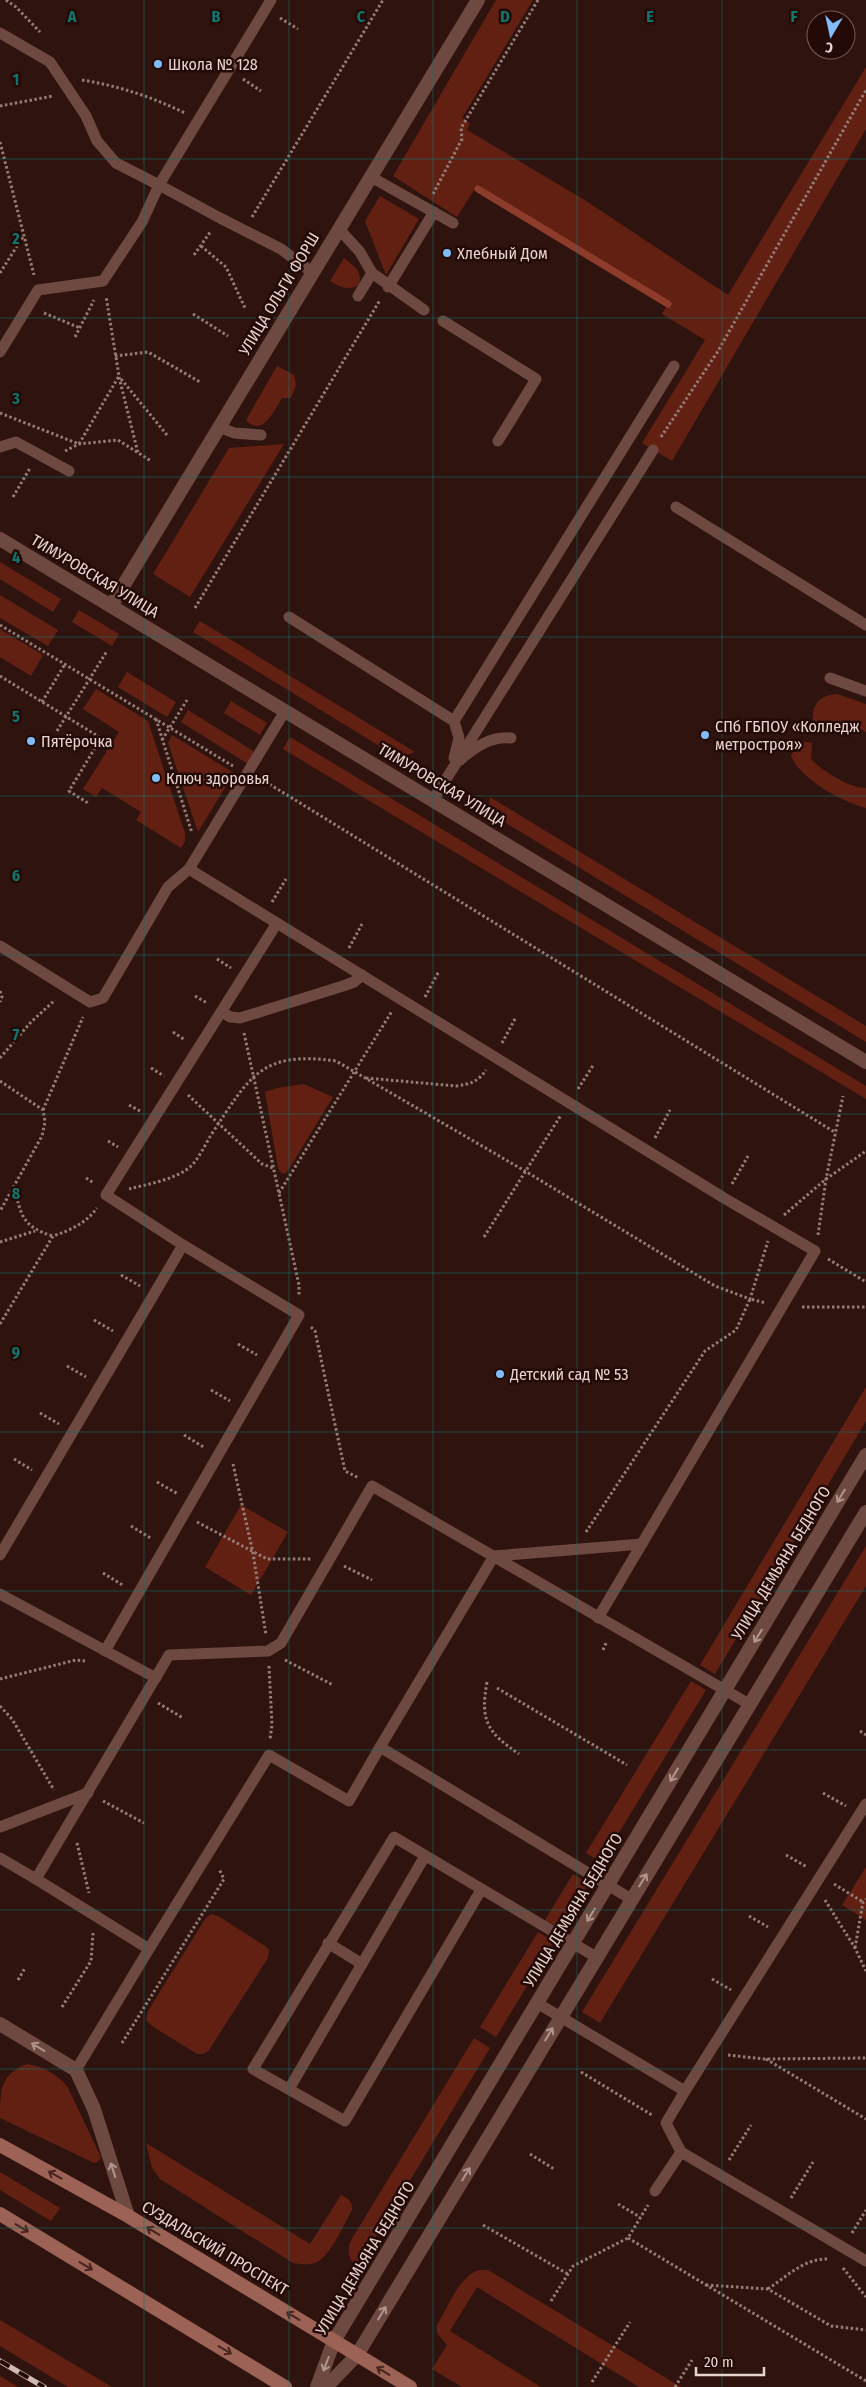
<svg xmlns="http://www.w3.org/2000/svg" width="866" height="2387" font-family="'Fira Sans Condensed',sans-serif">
<rect width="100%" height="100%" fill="#2f130e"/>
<g fill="#622013">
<polygon points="496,0 533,0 462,118 470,123 467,130 583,199 728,295 866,67 866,129 672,461 642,443 705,340 662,314 666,307 474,190 457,217 393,176"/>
<polygon points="380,196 419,219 386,275 365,221"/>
<path d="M344,258C354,266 363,271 359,285C348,291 340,287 330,281Z"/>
<path d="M277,366L294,375L296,385L291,398H282C274,411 262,438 246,420Z"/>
<polygon points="284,444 190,597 153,574 229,448"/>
<polygon points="0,562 61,599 53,612 0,579"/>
<polygon points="0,595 58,630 48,646 0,618"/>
<polygon points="79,610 119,634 112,646 72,622"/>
<polygon points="200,621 415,752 399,758 193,632"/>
<polygon points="0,629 43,655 31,676 0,657"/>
<polygon points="127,672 176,702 167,717 118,687"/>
<polygon points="96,689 148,721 185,833 185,841 181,848 136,820 141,812 102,788 96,797 83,789 119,732 83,709"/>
<path d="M837,694L866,704V732L849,723L838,726L833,731L824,730L813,723C812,704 818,696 837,694Z"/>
<polygon points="231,701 267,723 260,735 224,713"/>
<polygon points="188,710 255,752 248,764 181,722"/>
<polygon points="172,735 234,773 198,832 168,743"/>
<polygon points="290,737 866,1086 866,1099 283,749"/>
<path d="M806,742L812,743L811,759C821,770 851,789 866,788V808C844,803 798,778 791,755L799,743Z"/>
<polygon points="490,797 866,1026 866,1042 488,812"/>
<polygon points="304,1084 333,1097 287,1172 282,1174 278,1168 265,1092 277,1088"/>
<polygon points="866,1387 866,1421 715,1674 700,1665"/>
<polygon points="241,1505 288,1532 251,1595 205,1567"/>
<polygon points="866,1546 866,1586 600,2023 582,2012"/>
<polygon points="691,1681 706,1690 601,1862 586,1853"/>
<polygon points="866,1867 866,1920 842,1905"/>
<polygon points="573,1874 589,1884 561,1929 545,1920"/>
<polygon points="211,1914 218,1916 265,1946 269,1950 268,1958 209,2050 204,2054 197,2054 152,2026 146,2020 148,2011 205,1919"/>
<polygon points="538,1932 554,1942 496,2037 480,2027"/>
<path d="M474,2038L490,2048L357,2268C349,2259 347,2253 350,2242Z"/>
<path d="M27,2064C44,2067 58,2074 68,2088L101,2157L99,2161L94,2163L0,2118C0,2091 0,2074 27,2064Z"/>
<path d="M146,2143L310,2244L341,2195C348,2199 353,2201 352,2210C344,2224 331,2255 317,2262C310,2266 301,2264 293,2263L160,2179L152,2168Z"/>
<polygon points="0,2172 60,2208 51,2221 0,2190"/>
<path d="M479,2270H488L681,2387H639L477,2287L450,2331L541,2387H462L432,2369L447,2345L437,2333V2325C448,2307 459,2276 479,2270Z"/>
<polygon points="0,2320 112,2387 68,2387 0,2346"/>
<polygon points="0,2376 18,2387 0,2387"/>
</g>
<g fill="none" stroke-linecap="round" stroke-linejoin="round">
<polyline stroke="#8d3c2c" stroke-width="7" points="478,189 668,304"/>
<g stroke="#947c77" stroke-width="3" stroke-dasharray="2.5 2.5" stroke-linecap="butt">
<polyline points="6,0 16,7 40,32"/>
<polyline points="280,18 298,29"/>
<polyline points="243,79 261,91"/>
<path d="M82,80C119,86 152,97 185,113"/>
<polyline points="0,106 53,96"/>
<polyline points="0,142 34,275"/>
<polyline points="433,194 462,139 461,128 538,0"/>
<polyline points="252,217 383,0"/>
<polyline points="201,246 226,267 245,308"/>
<polyline points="194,255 211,231"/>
<polyline points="0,273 24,235"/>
<polyline points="44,313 80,328"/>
<polyline points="193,314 228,336"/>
<polyline points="75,337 94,300"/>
<polyline points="115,356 148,352 200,382"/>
<polyline points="119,377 138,453"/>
<polyline points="121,379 167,435"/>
<polyline points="0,413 79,444 119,376 106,296"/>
<polyline points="661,437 718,351 866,90"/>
<polyline points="65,451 79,444 118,440 151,461"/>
<polyline points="13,497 30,468"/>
<polyline points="195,608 380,300"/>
<polyline points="0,625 233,766"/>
<polyline points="0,676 101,738 69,791 88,803"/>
<polyline points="42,702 65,664"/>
<polyline points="156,719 192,833"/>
<polyline points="57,731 107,651"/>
<polyline points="162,740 187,700"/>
<polyline points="261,779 836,1133"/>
<polyline points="272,902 286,879"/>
<polyline points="349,948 362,924"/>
<polyline points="217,959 231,968"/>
<polyline points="0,991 2,997 0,1002"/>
<polyline points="195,996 207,1003"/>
<polyline points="425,997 439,971"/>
<polyline points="173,1032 185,1040"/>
<polyline points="244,1033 299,1285 299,1296"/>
<polyline points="502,1043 516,1017"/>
<polyline points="0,1058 31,1022 55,1000"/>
<polyline points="151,1068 164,1076"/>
<path d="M366,1078L456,1086C470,1084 478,1082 486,1070"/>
<polyline points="0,1081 43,1110 45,1122 42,1136 0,1211"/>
<polyline points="578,1089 594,1064"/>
<polyline points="188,1095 262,1164 273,1168"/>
<polyline points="129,1105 140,1111"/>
<polyline points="43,1110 83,1017"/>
<polyline points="655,1138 670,1110"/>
<polyline points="108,1141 118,1147"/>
<polyline points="86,1178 94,1183"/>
<polyline points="732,1184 748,1156"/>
<path d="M14,1186C21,1215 22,1227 53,1236"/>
<path d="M129,1189C148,1184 174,1180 190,1167C198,1160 205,1145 211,1135C249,1078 260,1050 336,1061L525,1171L715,1286L750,1299L768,1241"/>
<polyline points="279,1193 392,1011"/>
<polyline points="784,1215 826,1179 866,1151"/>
<polyline points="818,1235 826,1179 843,1096"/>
<polyline points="484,1237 561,1115"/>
<polyline points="0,1242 35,1231"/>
<polyline points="828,1259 866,1282"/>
<polyline points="121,1275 140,1286"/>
<polyline points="802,1307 866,1307"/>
<polyline points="94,1320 113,1331"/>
<path d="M0,1324L53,1236C71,1230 86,1223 97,1208"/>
<polyline points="311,1327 315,1331 345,1471 359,1478"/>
<polyline points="238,1344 257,1355"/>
<polyline points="67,1366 86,1377"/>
<polyline points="211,1390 230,1401"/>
<polyline points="40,1413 59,1424"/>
<polyline points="184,1435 205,1448"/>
<polyline points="14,1459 32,1470"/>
<polyline points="233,1464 253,1553 266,1635"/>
<polyline points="157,1482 178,1494"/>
<polyline points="197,1522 267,1559 311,1559"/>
<polyline points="131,1526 152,1539"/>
<polyline points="586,1532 705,1351 736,1330 750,1299 766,1303"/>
<polyline points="344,1566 372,1580"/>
<polyline points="103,1573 124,1586"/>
<polyline points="603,1650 607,1641"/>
<polyline points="285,1660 333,1685"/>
<polyline points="269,1666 272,1725 270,1739"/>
<polyline points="0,1679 76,1660 85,1661"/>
<path d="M487,1682C480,1721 487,1732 519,1754"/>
<polyline points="497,1688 627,1765"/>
<polyline points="158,1703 183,1718"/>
<polyline points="0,1706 12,1719 54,1790"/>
<polyline points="860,1731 866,1735"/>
<polyline points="823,1793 846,1806"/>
<polyline points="103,1801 144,1823"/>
<polyline points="77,1843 89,1893"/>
<polyline points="786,1855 807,1867"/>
<polyline points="834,1884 863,1902"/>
<polyline points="825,1900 855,1948 866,1971"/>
<polyline points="749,1916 768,1927"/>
<polyline points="855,1948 863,1902 866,1899"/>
<polyline points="712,1979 731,1990"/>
<polyline points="18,1980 25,1968"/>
<polyline points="62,2007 91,1961 93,1933"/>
<polyline points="122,2043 224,1879 219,1869"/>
<polyline points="728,2055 764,2059 866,2058"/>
<polyline points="766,2059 866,2119"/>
<polyline points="581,2072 652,2115"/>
<polyline points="530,2154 554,2169"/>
<polyline points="729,2160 751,2125"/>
<polyline points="791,2198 813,2162"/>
<polyline points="618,2204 640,2217"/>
<polyline points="483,2225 568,2274"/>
<polyline points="852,2233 866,2210"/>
<polyline points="628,2238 866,2381"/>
<polyline points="843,2268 866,2297"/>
<polyline points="706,2285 768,2289 831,2326 866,2330"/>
<path d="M768,2289C787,2276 805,2258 828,2259"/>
<polyline points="551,2301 573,2266 628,2238 648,2205"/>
<polyline points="592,2382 630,2322"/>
<polyline points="675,2387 692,2360"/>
</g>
<g stroke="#6d4941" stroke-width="11">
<polyline points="271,0 159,185 220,218 281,249 313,273"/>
<polyline points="0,33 50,62 86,116 97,141 116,163 159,185 142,222 103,281 38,290 0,352"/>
<polyline points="371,177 453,223"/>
<polyline points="339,229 360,252 372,273 424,310"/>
<polyline points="388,287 434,212"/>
<polyline points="358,296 372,273"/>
<polyline points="443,321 536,379 498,441"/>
<polyline points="219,427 234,433 261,435"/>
<polyline points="0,447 16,442 69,471"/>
<polyline points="676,507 866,625"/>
<polyline points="289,617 454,721 459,738 454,758"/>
<polyline points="830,678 866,691"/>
<polyline points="454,721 674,366"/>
<path d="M460,760C475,747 491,736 511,738"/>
<polyline points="433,800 653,450"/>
<polyline points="189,869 724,1198 815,1251 598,1618"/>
<polyline points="0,946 90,1002 103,998 168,887 189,869 285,711"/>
<polyline points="222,1012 230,1017 240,1018 343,986 354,982 362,975"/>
<polyline points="0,1555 183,1245 106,1195 277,923"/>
<polyline points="494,1556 380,1747 631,1899"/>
<polyline points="494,1556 642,1544"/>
<polyline points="0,1594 156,1678"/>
<polyline points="105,1651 299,1315 183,1245"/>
<polyline points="0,1827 88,1793"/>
<polyline points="0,1858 36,1879"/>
<polyline points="481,1890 345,2121 253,2069 394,1837 596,1957"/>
<polyline points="328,1943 362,1964"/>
<polyline points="149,1949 269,1755 349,1801 380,1747"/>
<polyline points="537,2003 685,2091 666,2123 681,2152 866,2261"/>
<polyline points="76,2070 149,1949 36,1879 169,1655 268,1651 281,1643 372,1486 749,1704"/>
<polyline points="289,2089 425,1856"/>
<polyline points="685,2091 866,1804"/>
<polyline points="655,2191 681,2152"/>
</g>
<g stroke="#6d4941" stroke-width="14">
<polyline points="0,539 866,1062"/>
<polyline points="111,606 478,0"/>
<polyline points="0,2024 76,2070 94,2109 128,2216"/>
</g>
<g stroke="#6d4941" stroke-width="14">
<polyline points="317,2387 334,2341 866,1455"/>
<polyline points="326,2387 357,2355 866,1512"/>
</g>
<g stroke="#9b6255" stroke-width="14">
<polyline points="0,2145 128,2216 410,2387"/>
<polyline points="0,2214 285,2387"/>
</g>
<defs>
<polyline id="rail" points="0,2361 44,2387"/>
</defs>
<use href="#rail" stroke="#ceb9b4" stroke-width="5.5"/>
<use href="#rail" stroke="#240a06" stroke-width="4" stroke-dasharray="11" stroke-linecap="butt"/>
</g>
<defs><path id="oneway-shaft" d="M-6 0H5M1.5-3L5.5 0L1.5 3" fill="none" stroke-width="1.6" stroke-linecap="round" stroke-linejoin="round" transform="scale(1.25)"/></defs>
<g stroke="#b1958f">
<use href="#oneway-shaft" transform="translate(841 1496) rotate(121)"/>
<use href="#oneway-shaft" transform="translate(758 1636) rotate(121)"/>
<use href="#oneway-shaft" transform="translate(674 1775) rotate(121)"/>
<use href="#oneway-shaft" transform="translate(643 1880) rotate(-59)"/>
<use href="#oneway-shaft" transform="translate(591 1915) rotate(121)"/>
<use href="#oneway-shaft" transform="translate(549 2034) rotate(-59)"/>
<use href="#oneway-shaft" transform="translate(38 2047) rotate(-149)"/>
<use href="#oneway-shaft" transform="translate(113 2170) rotate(-108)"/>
<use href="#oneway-shaft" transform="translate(466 2174) rotate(-59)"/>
<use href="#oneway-shaft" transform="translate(382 2313) rotate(-59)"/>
<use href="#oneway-shaft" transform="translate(326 2364) rotate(111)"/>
</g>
<g stroke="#48241e">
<use href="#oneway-shaft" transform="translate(55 2175) rotate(-151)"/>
<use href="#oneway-shaft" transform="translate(22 2228) rotate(31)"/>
<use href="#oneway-shaft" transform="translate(153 2231) rotate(-149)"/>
<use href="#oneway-shaft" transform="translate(86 2266) rotate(31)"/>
<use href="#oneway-shaft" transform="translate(293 2316) rotate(-149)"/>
<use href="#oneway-shaft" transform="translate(225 2350) rotate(31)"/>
<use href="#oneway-shaft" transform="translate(383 2371) rotate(-149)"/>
</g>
<path fill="none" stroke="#0f766e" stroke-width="1" stroke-opacity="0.55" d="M144,0V2387M289,0V2387M433,0V2387M577,0V2387M722,0V2387M0,159H866M0,318H866M0,477H866M0,637H866M0,796H866M0,955H866M0,1114H866M0,1273H866M0,1432H866M0,1591H866M0,1750H866M0,1910H866M0,2069H866M0,2228H866"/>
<g fill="#80bdfa" stroke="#240a06" stroke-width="2">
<circle cx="158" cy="64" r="5"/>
<circle cx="447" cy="253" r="5"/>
<circle cx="705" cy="735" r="5"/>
<circle cx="31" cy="741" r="5"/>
<circle cx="156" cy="778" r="5"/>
<circle cx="500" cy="1374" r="5"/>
</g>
<g text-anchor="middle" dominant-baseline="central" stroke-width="5" stroke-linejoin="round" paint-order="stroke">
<g font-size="16" fill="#e8d4cf" stroke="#240a06" text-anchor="start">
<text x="168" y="64">Школа № 128</text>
<text x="457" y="253">Хлебный Дом</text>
<text x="715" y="726">СПб ГБПОУ «Колледж<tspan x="715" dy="18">метростроя»</tspan></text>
<text x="41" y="741">Пятёрочка</text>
<text x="166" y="778">Ключ здоровья</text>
<text x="510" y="1374">Детский сад № 53</text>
</g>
<g font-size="16" fill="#e8d4cf" stroke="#240a06">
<text transform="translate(279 294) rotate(-59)">УЛИЦА ОЛЬГИ ФОРШ</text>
<text transform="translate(95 576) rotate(31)">ТИМУРОВСКАЯ УЛИЦА</text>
<text transform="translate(442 785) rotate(31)">ТИМУРОВСКАЯ УЛИЦА</text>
<text transform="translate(781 1563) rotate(-59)">УЛИЦА ДЕМЬЯНА БЕДНОГО</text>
<text transform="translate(573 1910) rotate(-59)">УЛИЦА ДЕМЬЯНА БЕДНОГО</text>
<text transform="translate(215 2248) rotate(31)">СУЗДАЛЬСКИЙ ПРОСПЕКТ</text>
<text transform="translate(365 2258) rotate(-59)">УЛИЦА ДЕМЬЯНА БЕДНОГО</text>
</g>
</g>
<g font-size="16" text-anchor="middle" font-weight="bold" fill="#0f766e" stroke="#240a06" stroke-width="5" stroke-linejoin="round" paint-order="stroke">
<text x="72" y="22">A</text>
<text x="216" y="22">B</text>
<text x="361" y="22">C</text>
<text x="505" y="22">D</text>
<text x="650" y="22">E</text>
<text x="794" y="22">F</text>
<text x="16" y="85">1</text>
<text x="16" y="244">2</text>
<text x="16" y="404">3</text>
<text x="16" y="563">4</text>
<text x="16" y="722">5</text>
<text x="16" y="881">6</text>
<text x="16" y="1040">7</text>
<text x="16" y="1199">8</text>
<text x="16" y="1358">9</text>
</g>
<g transform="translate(831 35) rotate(189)"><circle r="24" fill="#240a06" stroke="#725b56"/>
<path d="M0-4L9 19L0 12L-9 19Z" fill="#80bdfa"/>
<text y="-8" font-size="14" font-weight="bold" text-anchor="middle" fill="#e8d4cf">С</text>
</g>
<path d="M696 2367v8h68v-8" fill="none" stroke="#e8d4cf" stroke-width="2.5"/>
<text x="704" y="2367" font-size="15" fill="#e8d4cf" stroke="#240a06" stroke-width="4" paint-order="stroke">20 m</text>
</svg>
